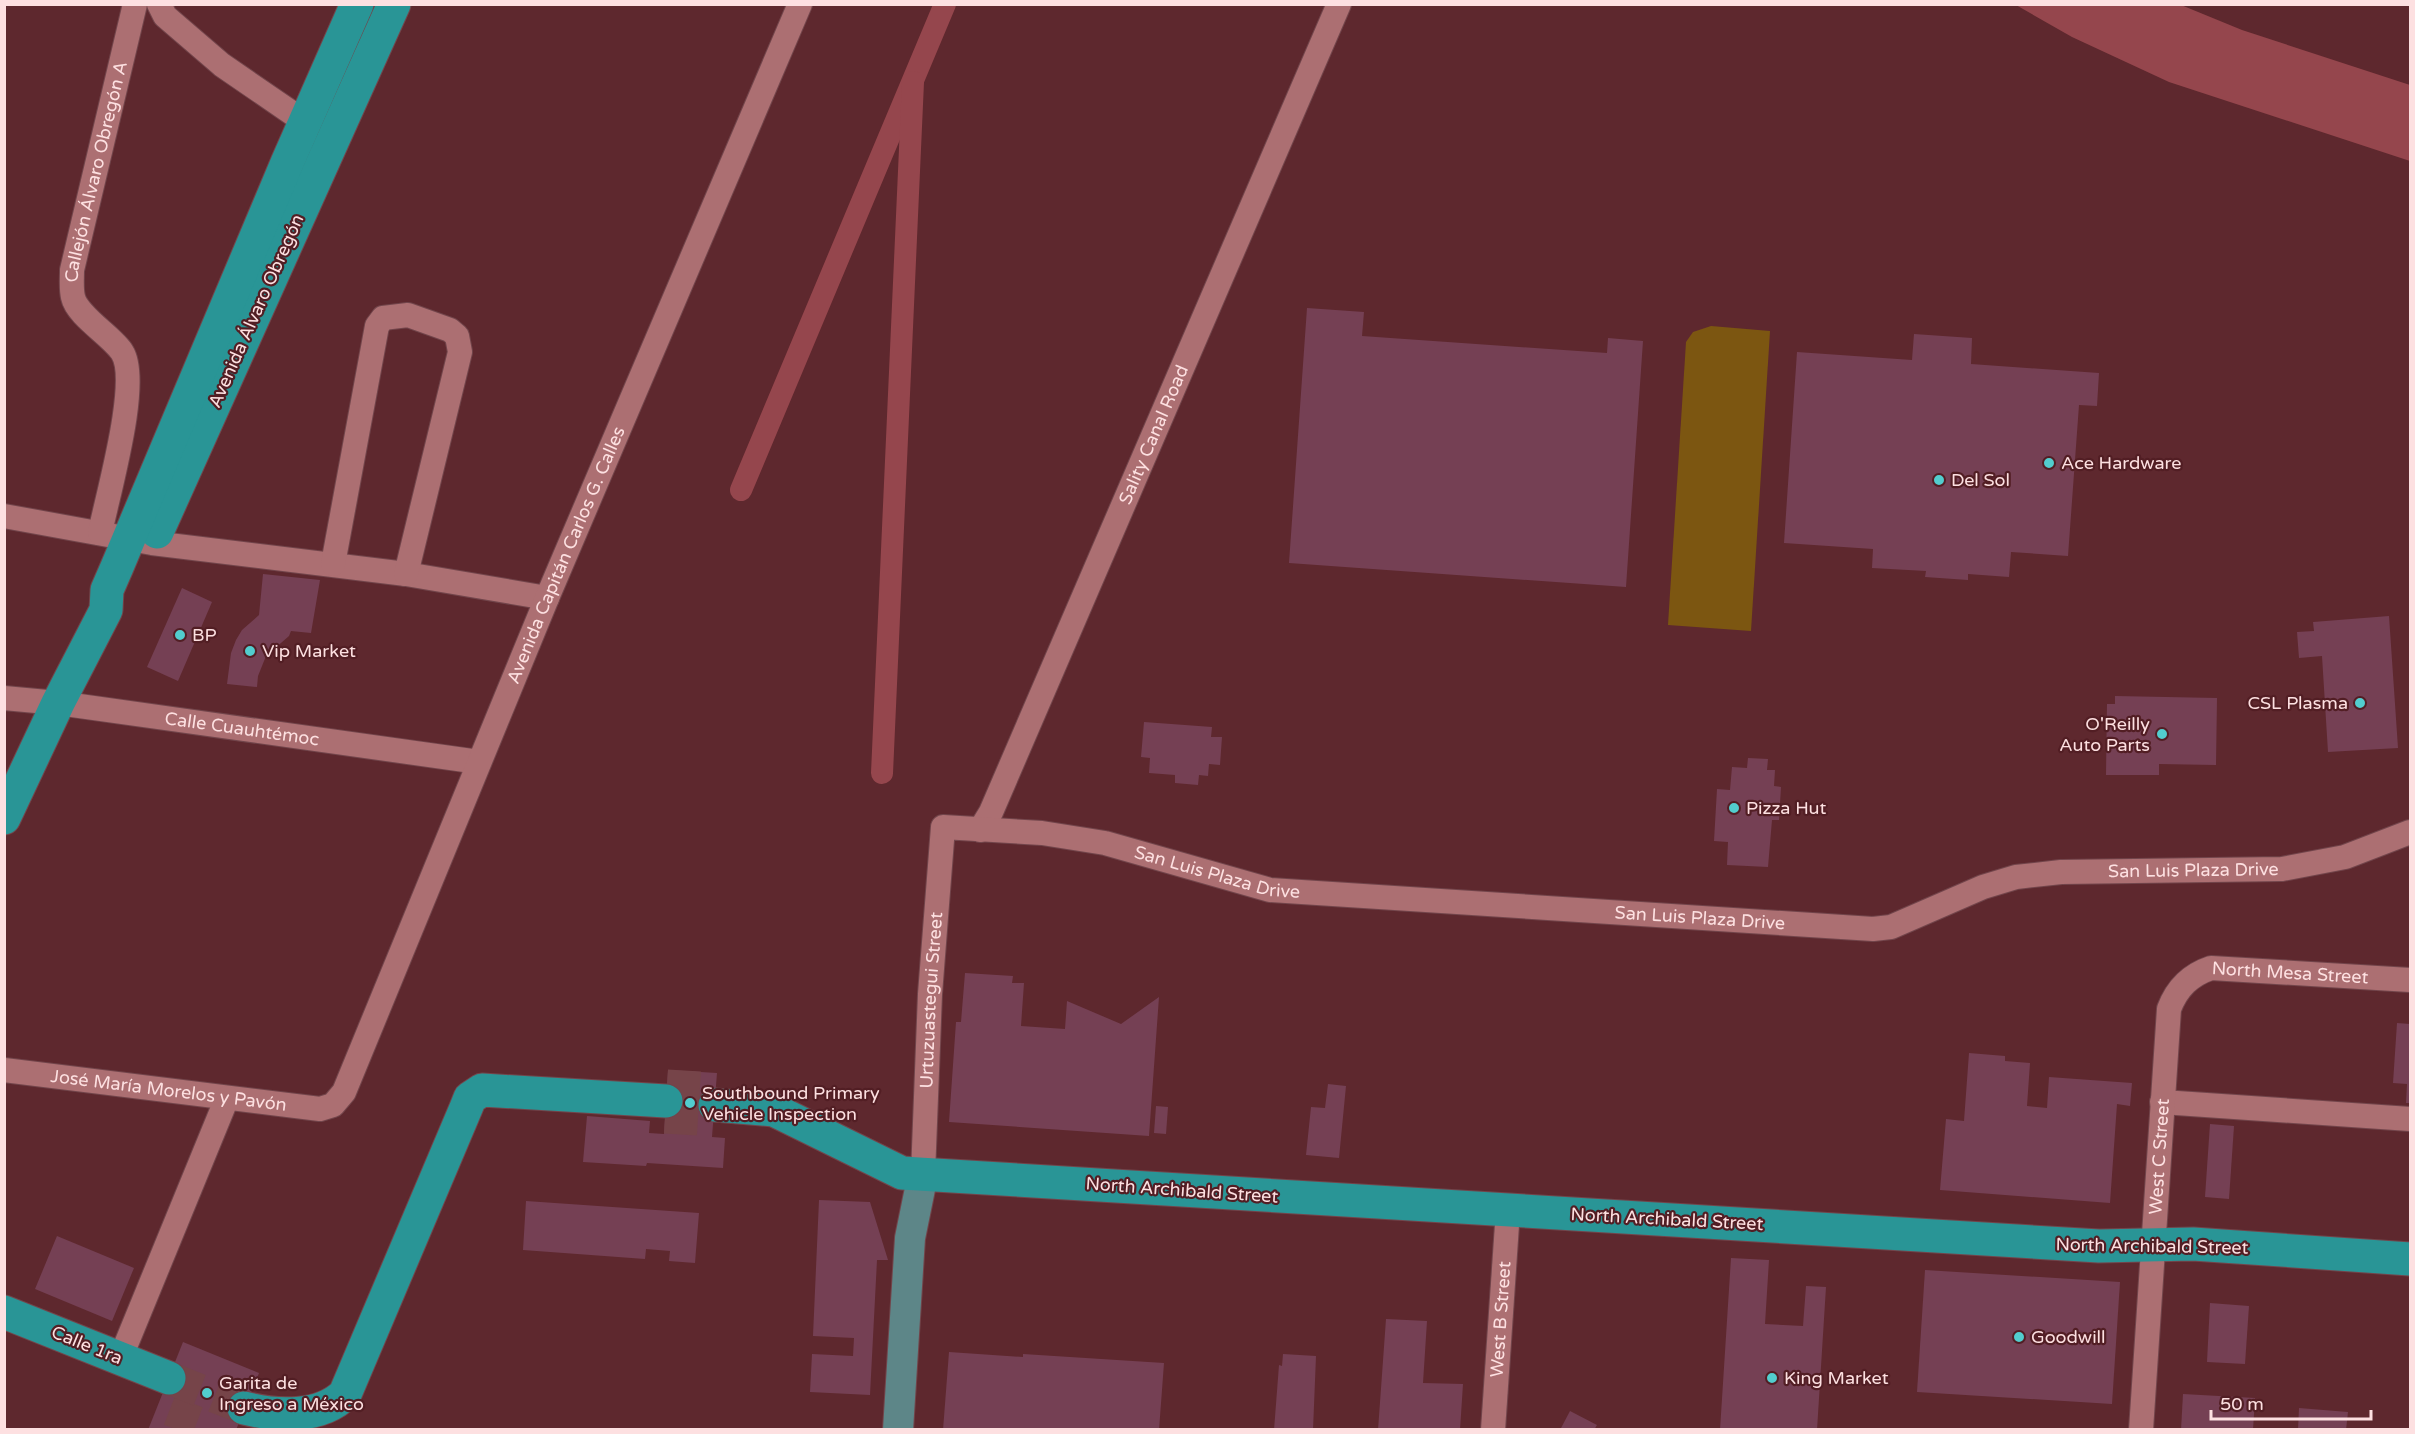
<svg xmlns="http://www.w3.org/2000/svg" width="2415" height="1434" font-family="'Varela Round',sans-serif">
<rect width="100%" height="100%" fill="#5e282e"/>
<polygon fill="#7c5611" points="1711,326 1770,331 1751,631 1668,625 1686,342 1693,332"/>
<polygon fill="#95464d" points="2016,5 2181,5 2242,30 2410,85 2410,161 2169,82 2072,37"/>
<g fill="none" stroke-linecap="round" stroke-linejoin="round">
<g stroke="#95464d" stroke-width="22">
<polyline points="741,490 945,4"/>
<polyline points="882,773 913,82"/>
</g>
</g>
<g fill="#754054">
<polygon points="1307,308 1364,312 1362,336 1607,353 1608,338 1643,341 1626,587 1289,563"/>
<polygon points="1914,334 1972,338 1971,364 2099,373 2097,406 2079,405 2068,556 2011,552 2009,577 1968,574 1968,580 1925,577 1926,571 1872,568 1873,549 1784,543 1797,352 1912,360"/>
<polygon points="263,574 320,580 311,633 291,631 289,636 266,656 258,676 257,687 227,684 231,653 236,640 242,630 259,615"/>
<polygon points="182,588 212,602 178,681 147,667"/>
<polygon points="2389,616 2398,748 2328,752 2322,656 2299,658 2297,632 2314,631 2313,622"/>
<polygon points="2115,696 2217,698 2216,765 2159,764 2159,775 2106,775 2107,704 2115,704"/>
<polygon points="1144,722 1212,727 1211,737 1222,737 1220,765 1209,764 1208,776 1199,775 1198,785 1175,783 1175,775 1149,773 1150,758 1141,757"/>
<polygon points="1748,758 1768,759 1767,770 1775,770 1774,786 1781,787 1779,820 1772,820 1768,867 1727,865 1728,842 1714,841 1717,789 1730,790 1732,767 1747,768"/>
<polygon points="965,973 1013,976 1012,983 1024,983 1021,1026 1065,1029 1067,1001 1121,1024 1159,997 1149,1136 949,1122 956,1022 961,1022"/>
<polygon points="2397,1023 2410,1024 2410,1103 2406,1103 2407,1084 2393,1083"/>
<polygon points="1969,1053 2005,1056 2005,1061 2030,1063 2027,1106 2047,1108 2049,1077 2132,1083 2130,1106 2117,1104 2110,1203 1940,1190 1946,1119 1964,1121"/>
<polygon points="668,1070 717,1073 712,1137 725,1138 723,1168 647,1163 646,1166 583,1162 587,1116 650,1121 649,1133 664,1134"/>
<polygon points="1328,1084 1346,1086 1339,1158 1306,1155 1311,1107 1325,1108"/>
<polygon points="1156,1106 1168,1107 1166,1134 1154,1133"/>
<polygon points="2210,1124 2234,1126 2229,1199 2205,1197"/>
<polygon points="819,1200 870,1202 888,1260 877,1260 870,1395 810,1392 812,1354 853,1356 854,1338 813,1336"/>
<polygon points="526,1201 699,1213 695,1263 669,1261 670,1251 646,1249 645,1259 523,1250"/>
<polygon points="57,1236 134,1268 112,1321 35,1289"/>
<polygon points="1731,1258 1769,1260 1765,1324 1803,1326 1806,1286 1826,1287 1817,1430 1720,1430"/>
<polygon points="1925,1270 2120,1282 2112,1404 1917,1392"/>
<polygon points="2210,1303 2249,1306 2245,1364 2207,1362"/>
<polygon points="1386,1319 1427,1321 1423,1383 1463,1384 1460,1430 1378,1430"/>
<polygon points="183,1342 259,1373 236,1430 148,1430"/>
<polygon points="949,1352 1023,1357 1023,1354 1164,1363 1159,1430 943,1430"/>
<polygon points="1283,1354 1316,1356 1313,1430 1274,1430 1279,1365 1282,1366"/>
<polygon points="2183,1394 2255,1398 2253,1430 2181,1430"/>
<polygon points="2299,1408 2348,1412 2346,1430 2298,1430"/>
<polygon points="1570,1411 1597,1425 1594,1430 1560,1430"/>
</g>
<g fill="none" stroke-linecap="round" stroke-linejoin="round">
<polyline stroke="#764449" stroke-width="30" stroke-dasharray="30 15" stroke-linecap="butt" points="178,1430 194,1388"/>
<g stroke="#764449" stroke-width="33" stroke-dasharray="33 16" stroke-linecap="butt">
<polyline points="667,1086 715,1089"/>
<polyline points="665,1117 714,1120"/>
<polyline points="169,1378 244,1408"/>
</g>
<defs>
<g id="minor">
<polyline points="159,4 165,16 222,65 305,122"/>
<polyline points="4,516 152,543 406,574 547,598"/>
<path id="s1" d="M100,533C107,497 141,381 122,352C112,336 77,316 73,297C71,289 72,279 72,270L135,4"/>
<polyline points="333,564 377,326 383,318 408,315 450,330 457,336 460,352 406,574"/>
<path id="s2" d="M4,698L58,703L479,762"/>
<path id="s3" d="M980,830L991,812L1339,4"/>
<path id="s4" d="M4,1070L320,1109L333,1105L344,1092L547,598L800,4"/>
<polyline points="2162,1102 2410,1119"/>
<path id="s5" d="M923,1174L930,994L943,827L1042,833L1105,843L1270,890L1873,929L1891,927L1983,887L2016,877L2061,872L2282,869L2345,857L2410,832"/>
<polyline points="120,1359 227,1098"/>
<path id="s6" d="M1493,1430L1508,1210"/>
<path id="s7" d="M2141,1430L2169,1009C2177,988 2190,975 2211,968L2410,980"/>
</g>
<polyline id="major" points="898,1430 910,1238 923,1174"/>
<g id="highway">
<polyline points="157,532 394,4"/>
<polyline points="4,818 58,703 106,610 107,590 117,567 287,163 357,4"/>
<polyline points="715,1105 774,1110 902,1173 2099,1246 2193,1244 2410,1259"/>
<polyline points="4,1312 169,1378"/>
<path d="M244,1408C276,1416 320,1419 345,1394L466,1108L470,1098L482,1090L666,1101"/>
</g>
</defs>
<use href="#minor" stroke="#72454b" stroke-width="26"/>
<use href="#major" stroke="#72454b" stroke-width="32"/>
<use href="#highway" stroke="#72454b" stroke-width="35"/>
<use href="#minor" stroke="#ac6f72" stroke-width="24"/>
<use href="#major" stroke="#5d8688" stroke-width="30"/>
<use href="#highway" stroke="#299596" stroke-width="33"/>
</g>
<g fill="#52cdce" stroke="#521e24" stroke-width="2">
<circle cx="2049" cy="463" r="6"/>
<circle cx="1939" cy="480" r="6"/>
<circle cx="180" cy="635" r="6"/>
<circle cx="250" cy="651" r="6"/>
<circle cx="2360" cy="703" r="6"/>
<circle cx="2162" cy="734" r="6"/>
<circle cx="1734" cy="808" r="6"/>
<circle cx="690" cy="1103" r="6"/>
<circle cx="2019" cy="1337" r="6"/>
<circle cx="1772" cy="1378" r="6"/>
<circle cx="207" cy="1393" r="6"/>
</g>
<g text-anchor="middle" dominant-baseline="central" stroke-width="4.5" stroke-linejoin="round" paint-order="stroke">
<g font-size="18" fill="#fde0e1" stroke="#521e24">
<text stroke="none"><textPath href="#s1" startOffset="387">Callejón Álvaro Obregón A</textPath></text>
<text transform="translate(256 311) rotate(-66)">Avenida Álvaro Obregón</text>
<text stroke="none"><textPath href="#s3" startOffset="432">Sality Canal Road</textPath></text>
<text stroke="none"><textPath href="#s4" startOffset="930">Avenida Capitán Carlos G. Calles</textPath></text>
<text stroke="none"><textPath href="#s2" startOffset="240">Calle Cuauhtémoc</textPath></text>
<text stroke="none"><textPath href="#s5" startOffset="1617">San Luis Plaza Drive</textPath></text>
<text stroke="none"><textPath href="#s5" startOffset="627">San Luis Plaza Drive</textPath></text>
<text stroke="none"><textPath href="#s5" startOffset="1113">San Luis Plaza Drive</textPath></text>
<text stroke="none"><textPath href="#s7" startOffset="562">North Mesa Street</textPath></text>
<text stroke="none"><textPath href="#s5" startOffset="174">Urtuzuastegui Street</textPath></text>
<text stroke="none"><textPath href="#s4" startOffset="166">José María Morelos y Pavón</textPath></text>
<text stroke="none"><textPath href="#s7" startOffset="274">West C Street</textPath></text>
<text transform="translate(1182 1190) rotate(4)">North Archibald Street</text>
<text transform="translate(1667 1219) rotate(3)">North Archibald Street</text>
<text transform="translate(2152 1246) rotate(1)">North Archibald Street</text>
<text stroke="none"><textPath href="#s6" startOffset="111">West B Street</textPath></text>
<text transform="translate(87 1345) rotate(22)">Calle 1ra</text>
</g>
<g font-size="18" fill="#fde0e1" stroke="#521e24" text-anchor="start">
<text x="2061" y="463">Ace Hardware</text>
<text x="1951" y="480">Del Sol</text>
<text x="192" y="635">BP</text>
<text x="262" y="651">Vip Market</text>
<text x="2348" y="703" text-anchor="end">CSL Plasma</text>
<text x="2150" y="724" text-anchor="end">O'Reilly<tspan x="2150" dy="21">Auto Parts</tspan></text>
<text x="1746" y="808">Pizza Hut</text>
<text x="702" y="1093">Southbound Primary<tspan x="702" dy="21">Vehicle Inspection</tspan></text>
<text x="2031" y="1337">Goodwill</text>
<text x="1784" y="1378">King Market</text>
<text x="219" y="1383">Garita de<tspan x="219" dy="21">Ingreso a México</tspan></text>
</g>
</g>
<rect width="2415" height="1434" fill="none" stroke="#fde0e1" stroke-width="12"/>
<path d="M2211 1410v9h160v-9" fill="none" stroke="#fde0e1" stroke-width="3"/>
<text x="2220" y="1410" font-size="18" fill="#fde0e1" stroke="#521e24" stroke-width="4.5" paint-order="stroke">50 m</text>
</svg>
